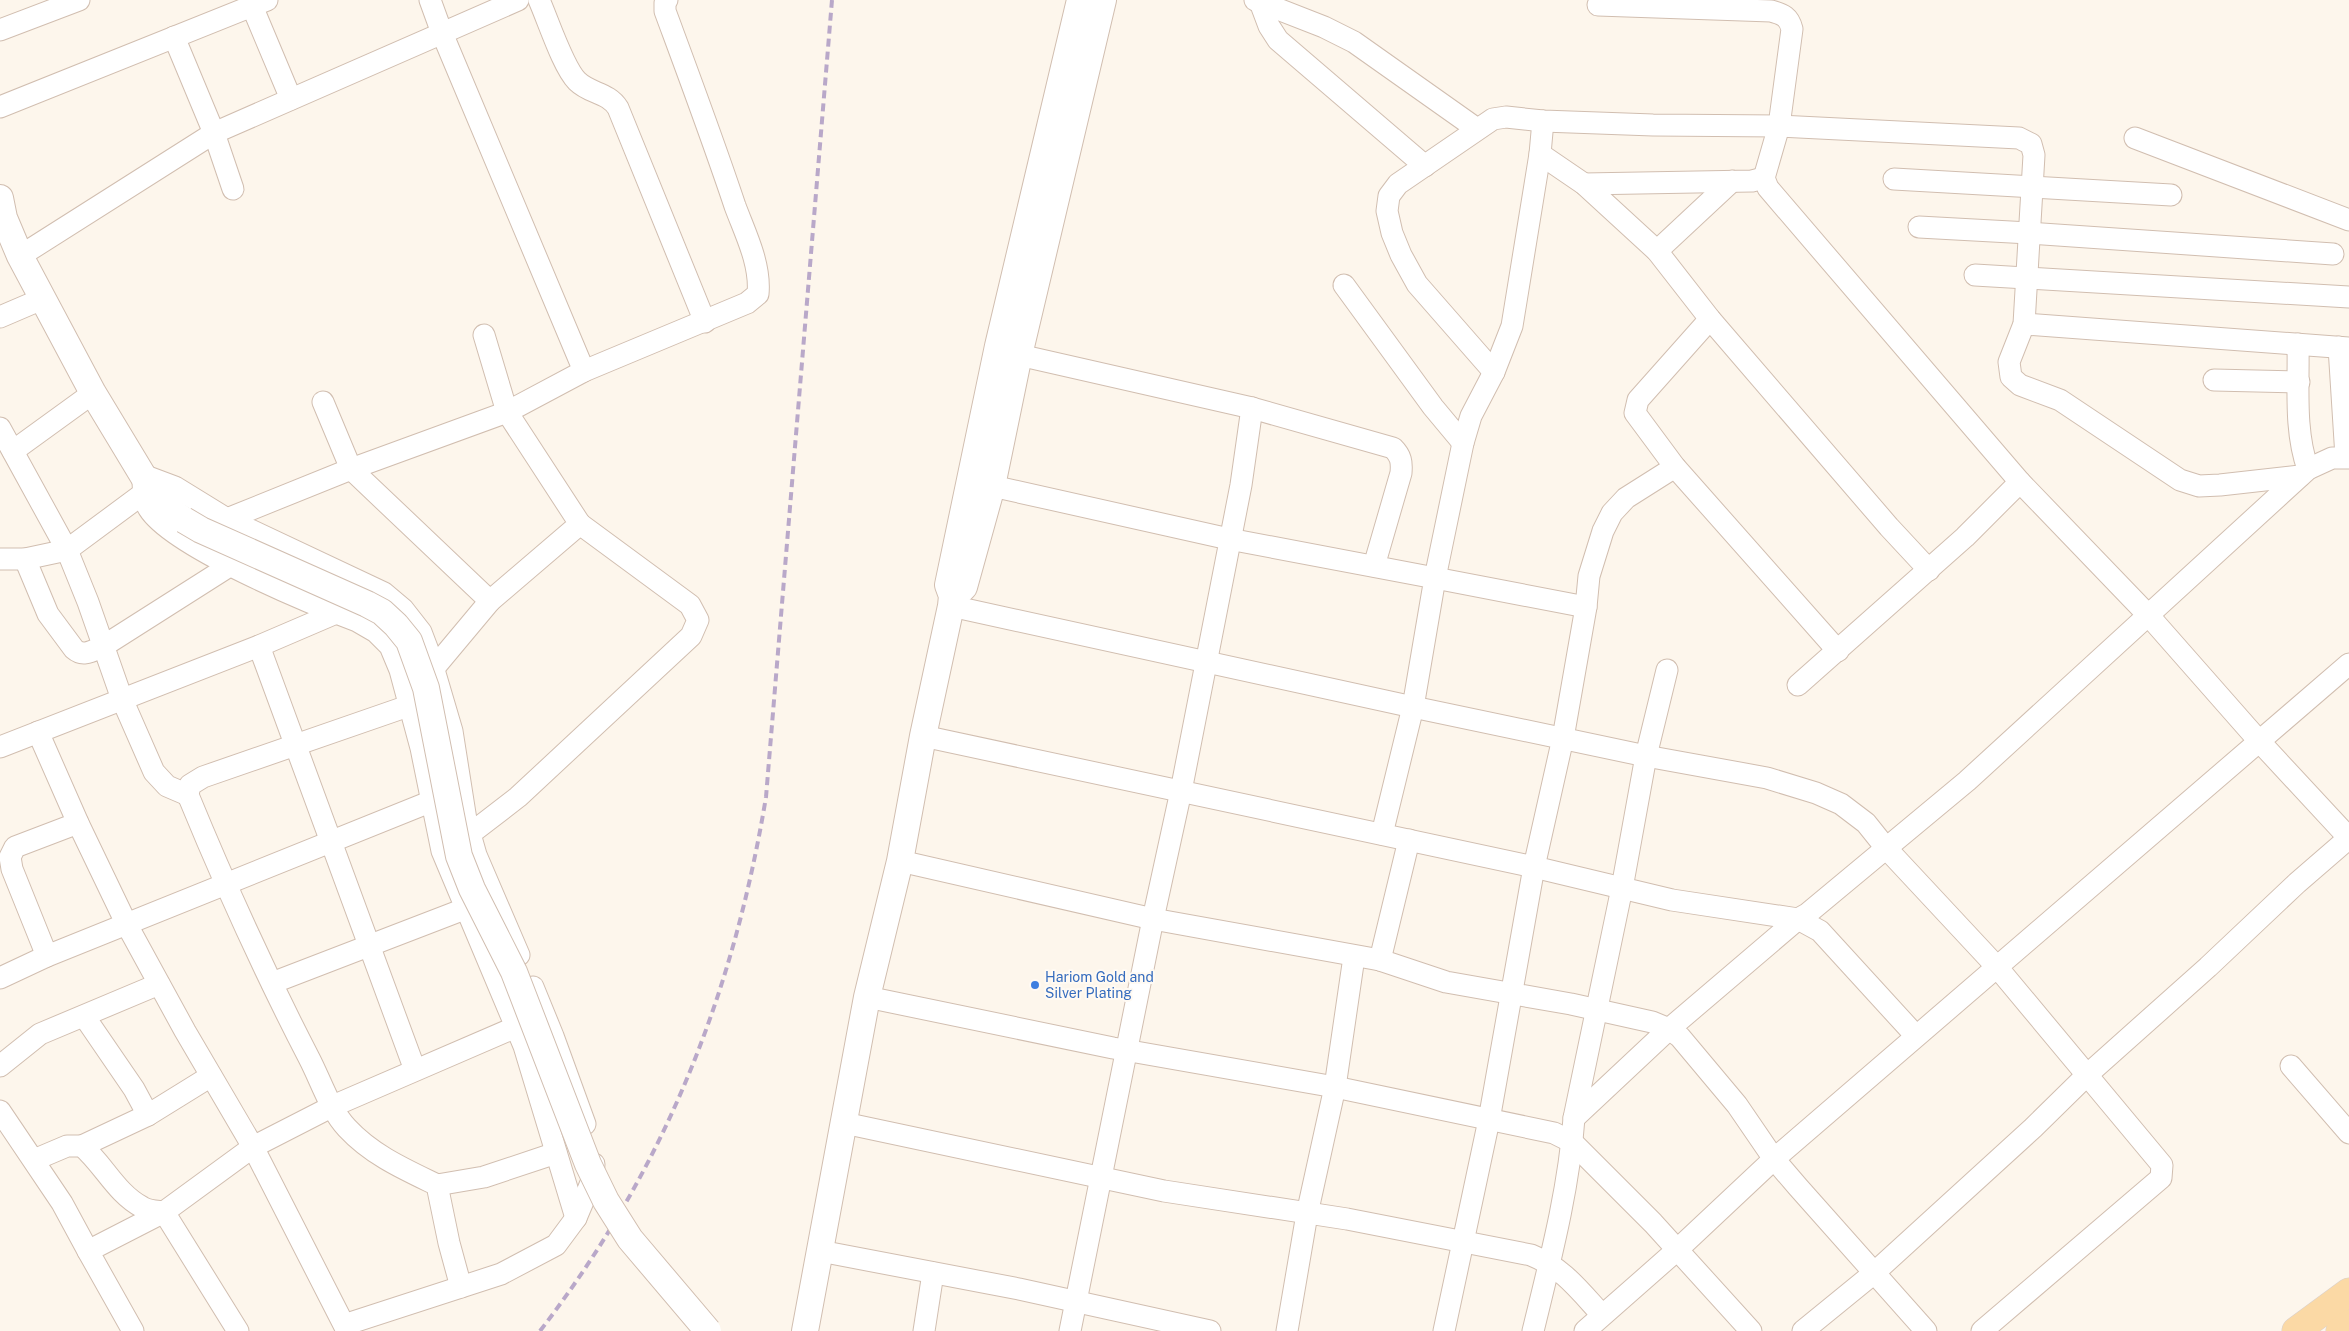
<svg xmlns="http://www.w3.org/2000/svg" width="2349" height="1331" font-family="'Public Sans',sans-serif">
<rect width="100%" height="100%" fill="#fdf6ec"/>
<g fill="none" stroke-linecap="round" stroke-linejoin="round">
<defs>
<g id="minor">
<polyline points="430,0 442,33 584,371"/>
<path d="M539,0C548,20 563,67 577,81C590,94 608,92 618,108L705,322"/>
<polyline points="1255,0 1324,27 1354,42 1477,129"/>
<polyline points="1260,2 1269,26 1278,40 1425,166"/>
<path d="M1598,5L1771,11C1783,14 1789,17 1792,29L1779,126L1764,178L1768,188L2020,482"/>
<polyline points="252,6 291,99"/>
<polyline points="0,30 79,0"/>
<polyline points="174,37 214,133 233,189"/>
<polyline points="0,107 267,0"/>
<polyline points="1543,121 1540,154 1512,326 1494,372 1471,416 1463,443 1435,578 1586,607"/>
<polyline points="2135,138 2349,220"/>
<polyline points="1540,154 1584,184 1657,251 1710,319 1889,527 1929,570"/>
<polyline points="1894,179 2171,195"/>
<polyline points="1584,184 1752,181 1764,178"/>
<polyline points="1919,227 2029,233 2333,254"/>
<polyline points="1657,251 1732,181"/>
<polyline points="20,256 214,133 518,0"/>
<polyline points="1975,275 2349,297"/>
<polyline points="1344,285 1433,407 1463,443"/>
<polyline points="0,317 42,299"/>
<polyline points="1710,319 1638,400 1635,413 1675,467 1838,651"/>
<polyline points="2024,324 2349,348"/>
<path d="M2298,344C2299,384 2294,431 2308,469"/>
<polyline points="2339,347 2346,457"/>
<path d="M1019,355L1252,408L1393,448C1401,456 1402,462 1401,473L1374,566"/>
<polyline points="1494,372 1417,284 1401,255 1392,233 1387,211 1389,196 1398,184 1493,119 1506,117 1543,121 1653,125 1779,126 2019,138 2031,144 2034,155 2024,324 2009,362 2011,377 2020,385 2060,400 2180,480 2199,486 2220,485 2300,476"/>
<polyline points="2214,380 2299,382"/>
<polyline points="323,402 351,469 490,601 580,524 507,412 484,335"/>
<polyline points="0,428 67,550 88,602 122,699 154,772 167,786 188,795"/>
<polyline points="13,451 93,393"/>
<polyline points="992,486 1229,539 1435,578 1413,707 1382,834"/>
<path d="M227,519L351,469L507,412L584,371L747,303L758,294C761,264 745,233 735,206C713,140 689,76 665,11V3L667,0"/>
<polyline points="0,559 25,559 67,550 144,493"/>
<path d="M25,559L48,614L74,649C83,657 92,651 102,647L231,565"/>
<polyline points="951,606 1413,707 1646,756 1767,778 1816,793 1841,804 1866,823 1886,848 1997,967 2162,1165 2161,1178 1982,1331"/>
<polyline points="259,646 415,1070"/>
<polyline points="434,668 490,601"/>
<polyline points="1798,685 1965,537 2020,482 2149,616 2259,741 2349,838"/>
<path d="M411,705L203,777L190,785L188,795C225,885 265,973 309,1058C321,1081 330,1110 347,1128C372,1155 404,1169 437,1185L449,1243L461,1287"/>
<polyline points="38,732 78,823 127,925 185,1031 253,1147 344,1325 501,1274 556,1245 576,1218 593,1178 594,1164"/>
<polyline points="923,736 1534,867 1672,900 1798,919 1820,931 1916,1036"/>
<polyline points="0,747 259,646 336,613"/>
<polyline points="470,834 518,797 691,636 698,620 690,605 580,524"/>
<polyline points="900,861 1153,919 1380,960 1446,982 1571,1004 1652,1022 1669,1029 1680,1037 1737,1105 1774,1159 1798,1187 1926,1331"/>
<path d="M519,955L476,855L466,820L452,731L429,653L421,632L403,609L384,593L227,519L175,487L143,475C143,485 143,500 149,509C173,547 312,604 357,621L376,632L390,646L400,670L421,748L442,851L524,1046L576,1218"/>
<polyline points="47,956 12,869 10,857 15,847 78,823"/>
<polyline points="1380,960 1409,840"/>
<polyline points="0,978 47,956 432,801"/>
<polyline points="272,983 467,908"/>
<polyline points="533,987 553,1036 585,1124"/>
<polyline points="867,997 1113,1048 1335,1087 1554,1133 1572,1142 1653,1223 1751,1331"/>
<polyline points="84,1016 134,1089 148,1115"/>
<polyline points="0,1066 40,1034 159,984"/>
<polyline points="2291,1066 2349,1133"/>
<polyline points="0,1111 62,1203 88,1251"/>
<polyline points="1574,1118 1669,1029 1798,919 1807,914 1967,781 2308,469 2332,458 2349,458"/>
<path d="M844,1123L1164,1191L1347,1219L1531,1255C1563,1268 1579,1290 1602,1315"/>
<polyline points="82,1146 148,1115 211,1076"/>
<path d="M34,1160L67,1146H82C104,1165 116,1193 142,1207C148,1211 157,1211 164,1212L238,1331"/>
<polyline points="437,1185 484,1177 556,1153"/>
<polyline points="820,1251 1019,1289 1210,1331"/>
<polyline points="133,1331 88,1251 164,1212 253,1147 333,1106 516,1027"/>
<polyline points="924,1331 933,1273"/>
<polyline points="1070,1331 1153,919 1181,791 1241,485 1252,408"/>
<polyline points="1287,1331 1307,1214 1335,1087 1354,957"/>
<polyline points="1444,1331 1489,1120 1534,867 1563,738 1586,607 1589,576 1603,531 1612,513 1626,498 1675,467"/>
<path d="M1533,1331C1550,1261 1569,1189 1574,1118L1622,888L1646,756L1667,670"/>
<polyline points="1585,1331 1677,1250 1774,1159 2349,664"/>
<polyline points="1803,1331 1874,1273 2033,1128 2087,1075 2208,967 2297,883 2349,838"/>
</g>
<g id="tertiary">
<polyline points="0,198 4,218 20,256 93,393 154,494 168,509 184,520"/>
<polyline points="961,590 964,587 992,486 1019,355 1103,0"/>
<polyline points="805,1331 867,997 900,861 923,736 951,606 952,596 948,585 998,346 1080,0"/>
</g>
<g id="primary">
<polyline points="2296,1331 2349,1292"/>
<polyline points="2340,1331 2349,1324"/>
</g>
</defs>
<use href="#minor" stroke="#d1beb0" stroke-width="23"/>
<use href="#tertiary" stroke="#d1beb0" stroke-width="28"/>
<use href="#primary" stroke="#dad1cd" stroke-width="29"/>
<use href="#minor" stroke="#fff" stroke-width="21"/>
<use href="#tertiary" stroke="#fff" stroke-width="26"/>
<use href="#primary" stroke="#fbd9a5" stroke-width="28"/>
<path stroke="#b9a8c9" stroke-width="4" stroke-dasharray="8 5" stroke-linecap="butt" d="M540,1331C664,1170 733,996 766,797L832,0"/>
<defs>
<polyline id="tertiary-bridge" points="184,520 201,530 367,604 382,612 396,625 409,641 426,688 459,856 472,889 514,972 588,1164 606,1201 630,1239 708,1331"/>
</defs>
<use href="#tertiary-bridge" stroke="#d1beb0" stroke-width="28" stroke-linecap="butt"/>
<use href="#tertiary-bridge" stroke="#fff" stroke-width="26"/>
</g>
<circle fill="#3f7fe0" stroke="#fffaf3" stroke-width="2" cx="1035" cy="985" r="5"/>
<g text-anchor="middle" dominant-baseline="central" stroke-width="4" stroke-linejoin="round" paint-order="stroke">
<g font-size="14" fill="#366cbe" stroke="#fffaf3" text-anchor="start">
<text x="1045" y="977">Hariom Gold and<tspan x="1045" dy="16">Silver Plating</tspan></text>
</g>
</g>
</svg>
